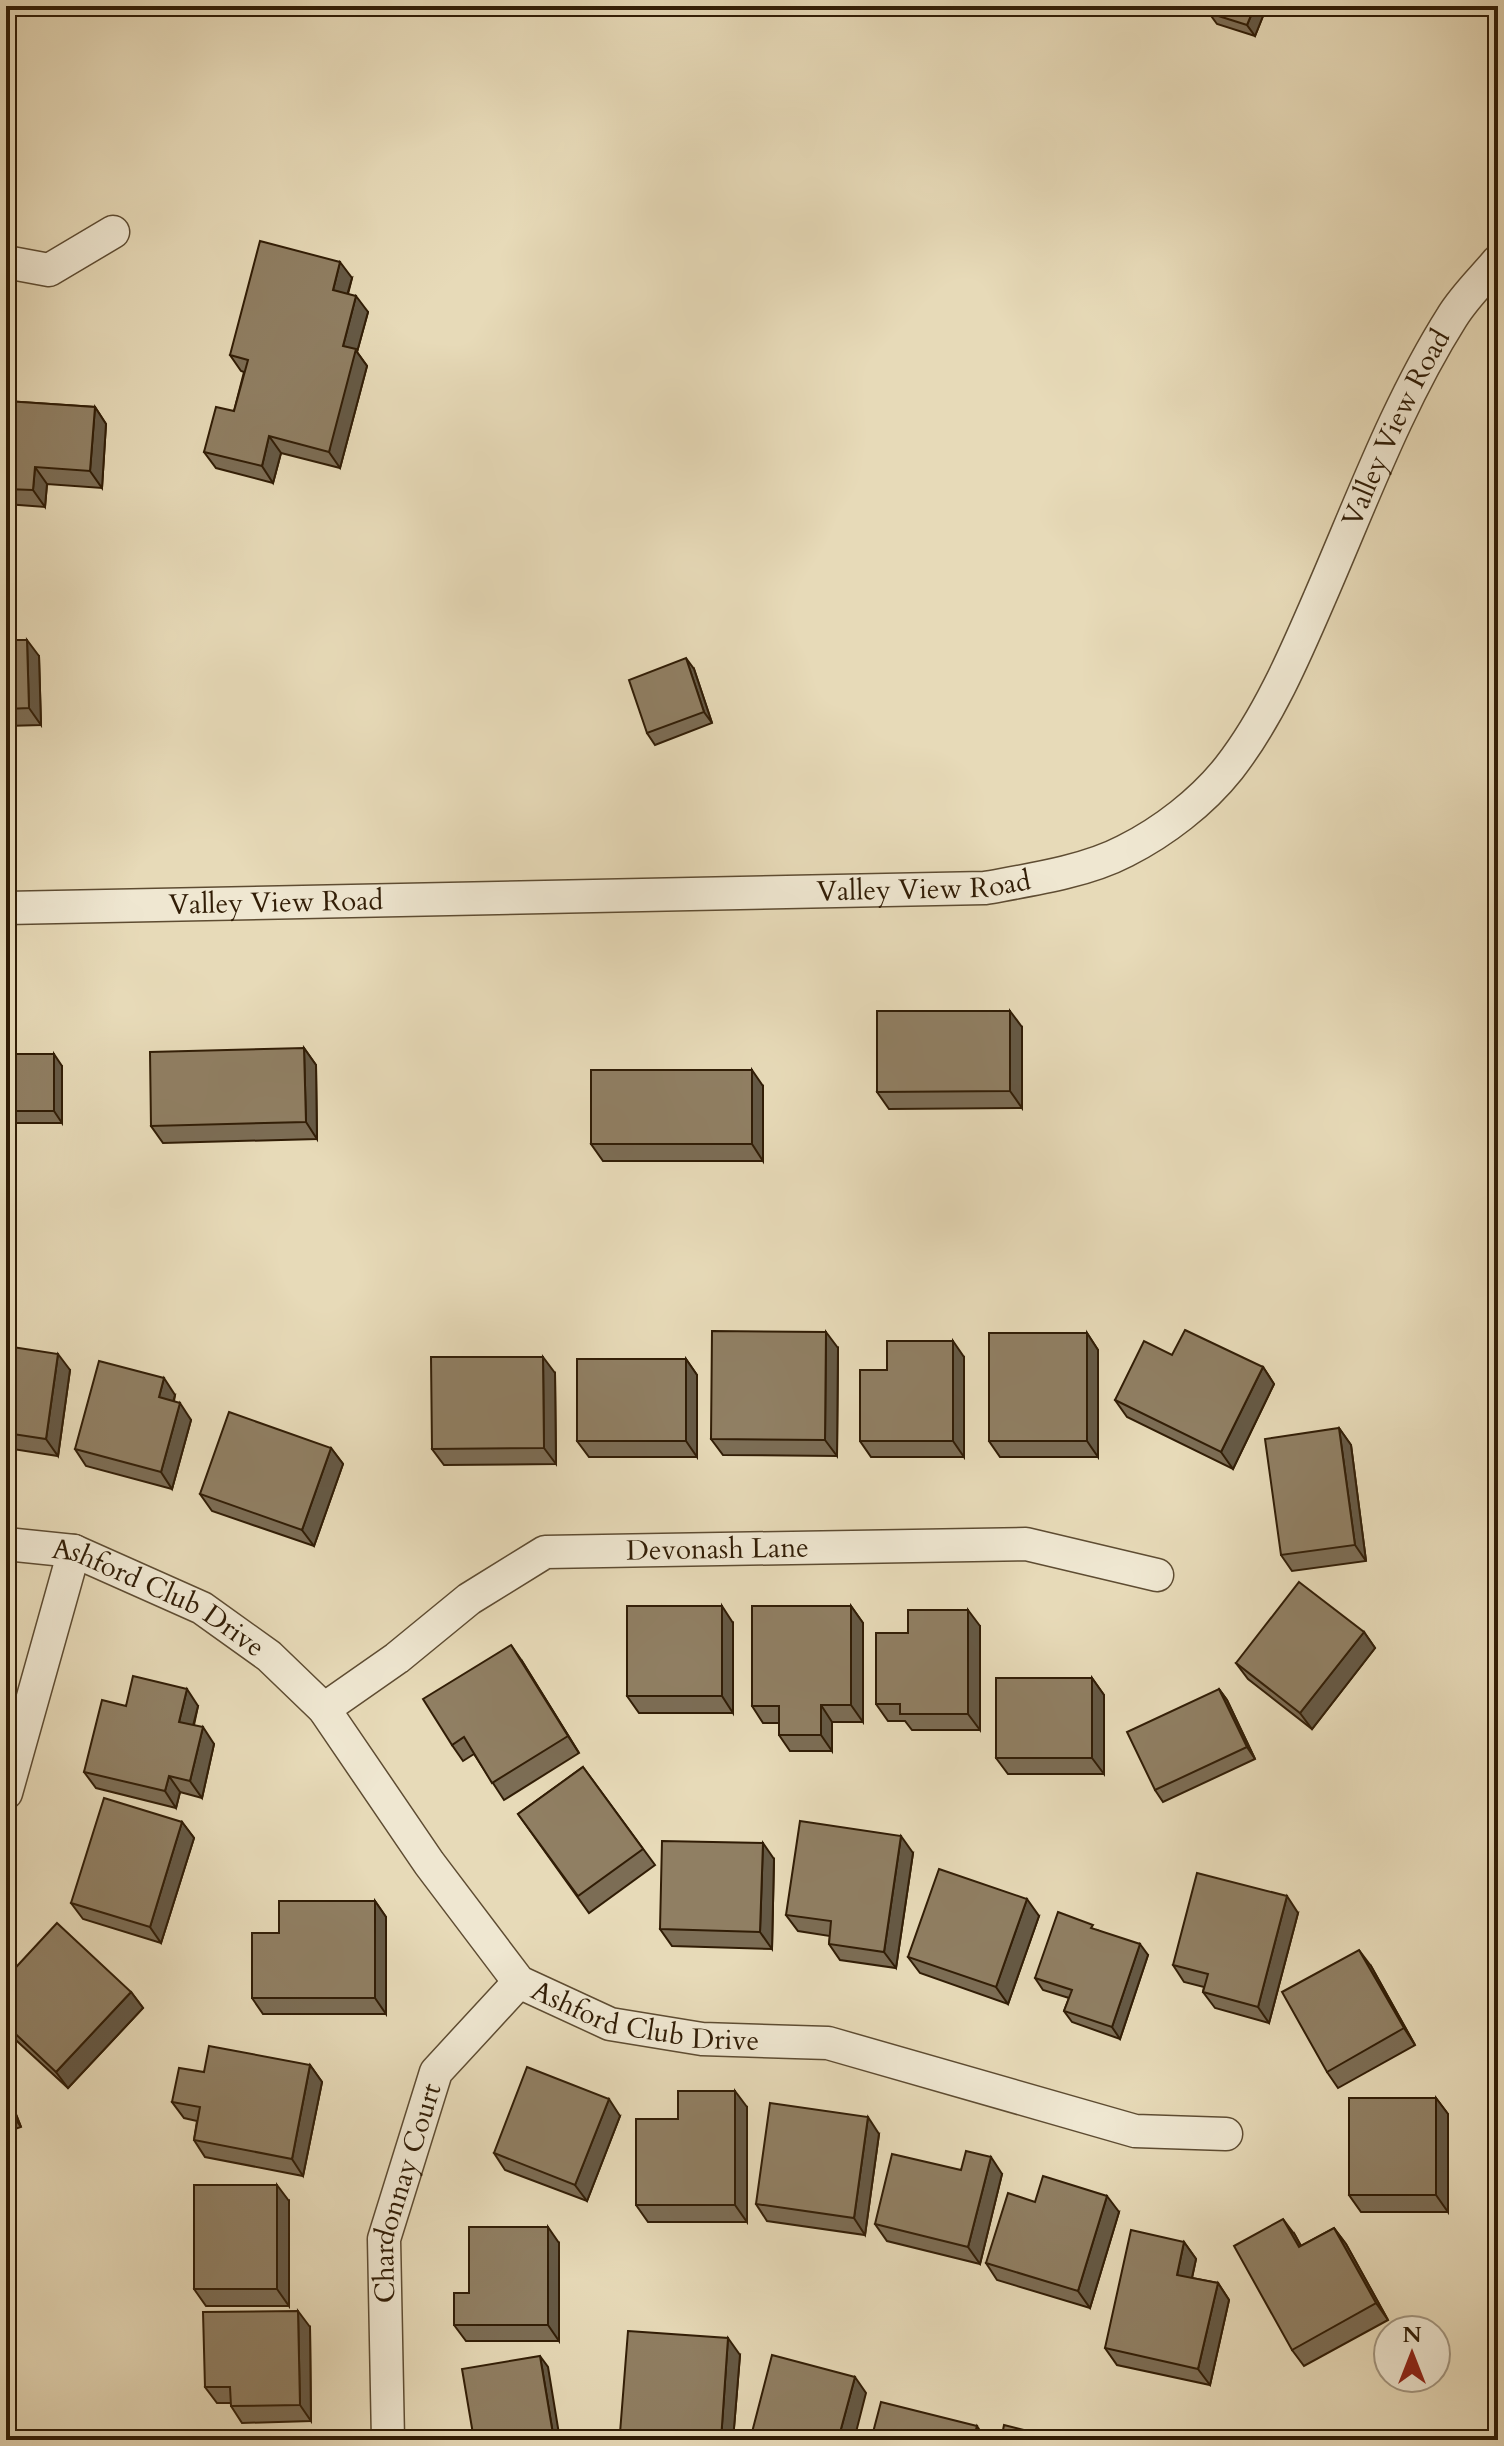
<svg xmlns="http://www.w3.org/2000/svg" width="1504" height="2446" font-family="Cardo,serif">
<rect width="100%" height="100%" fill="#e7dab8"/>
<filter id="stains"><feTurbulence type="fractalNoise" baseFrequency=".0025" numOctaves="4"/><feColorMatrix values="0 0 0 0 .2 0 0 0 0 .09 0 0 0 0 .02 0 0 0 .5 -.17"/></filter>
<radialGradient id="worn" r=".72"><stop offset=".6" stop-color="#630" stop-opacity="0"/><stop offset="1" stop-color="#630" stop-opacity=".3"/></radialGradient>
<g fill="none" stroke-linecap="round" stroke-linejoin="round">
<defs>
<g id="minor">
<polyline points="6,262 49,270 113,232"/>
<path id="s1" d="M6,908L985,888C1029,880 1085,872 1125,851C1163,832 1202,802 1229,768C1268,718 1295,655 1320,597C1361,503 1397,404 1452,317C1464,297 1483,279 1498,261"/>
<path id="s2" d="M6,1544L74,1551L202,1608L269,1656L324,1709L429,1863L519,1982L610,2024L702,2039L828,2043L1135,2131L1226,2134"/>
<path id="s3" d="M324,1709L397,1658L469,1599L545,1552L1026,1544L1157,1575"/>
<polyline points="6,1793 74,1551"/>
<path id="s4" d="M388,2440L384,2239L436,2072L519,1982"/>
</g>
</defs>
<use href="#minor" stroke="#5e4c32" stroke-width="35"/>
<use href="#minor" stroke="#efe7d1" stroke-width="32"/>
</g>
<g fill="#7c6d55" stroke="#311d06" stroke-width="2">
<polygon points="1267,6 1255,36 1217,24 1209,13"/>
<polygon points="352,278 348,294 368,312 357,352 367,366 340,468 281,453 273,483 216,468 204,452 234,411 244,372 241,371 230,355"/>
<polygon points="6,401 95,407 106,424 102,488 47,484 45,507 6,504"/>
<polygon points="6,640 39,656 41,725 6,726"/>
<polygon points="694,669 712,723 655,745 647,733"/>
<polygon points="1022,1027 1022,1108 889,1109 877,1092"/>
<polygon points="304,1048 316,1065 317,1139 163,1143 151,1126"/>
<polygon points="6,1054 62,1066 62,1123 6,1123"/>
<polygon points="763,1086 763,1161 603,1161 591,1144"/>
<polygon points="1087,1333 1098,1350 1098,1457 1000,1457 989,1441"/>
<polygon points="6,1346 70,1370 58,1456 6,1448"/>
<polygon points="838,1348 837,1456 723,1455 711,1439"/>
<polygon points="1172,1355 1263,1367 1274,1384 1233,1469 1127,1417 1115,1400"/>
<polygon points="964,1357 964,1457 871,1457 860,1441 887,1370"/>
<polygon points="686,1359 697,1375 697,1457 589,1457 577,1441"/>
<polygon points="555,1373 556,1464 444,1465 432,1449"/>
<polygon points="175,1395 174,1401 191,1420 172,1489 86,1466 75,1449"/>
<polygon points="1339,1428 1351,1445 1366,1561 1292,1571 1281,1555"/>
<polygon points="331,1448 343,1464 314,1546 212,1511 200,1494"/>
<polygon points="851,1606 863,1623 863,1722 832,1722 832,1751 790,1751 779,1735 779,1723 763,1723 752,1706"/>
<polygon points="733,1623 733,1713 639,1713 627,1696"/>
<polygon points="980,1626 980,1730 912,1730 905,1721 888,1721 876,1704 908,1633"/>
<polygon points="1364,1632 1375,1648 1312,1729 1248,1679 1236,1663"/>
<polygon points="522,1661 579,1753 504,1800 474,1754 463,1761 452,1745"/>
<polygon points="1092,1678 1104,1695 1104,1774 1008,1774 996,1758"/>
<polygon points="1219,1689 1227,1700 1255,1759 1163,1802 1155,1790"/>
<polygon points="126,1706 198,1706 194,1725 214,1744 202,1798 180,1792 176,1808 96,1788 84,1772"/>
<polygon points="583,1767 655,1865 589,1913 518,1814"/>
<polygon points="182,1822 194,1838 161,1943 83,1919 71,1903"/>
<polygon points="913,1853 896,1968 840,1960 829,1944 830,1936 798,1931 786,1915"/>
<polygon points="774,1859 772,1949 672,1946 660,1929"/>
<polygon points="375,1901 386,1917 386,2014 263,2014 252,1998 279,1933"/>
<polygon points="1298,1913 1269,2023 1215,2008 1203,1992 1204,1987 1184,1982 1173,1965"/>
<polygon points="1039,1916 1008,2004 920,1973 908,1957"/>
<polygon points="1097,1930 1148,1955 1120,2039 1072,2022 1064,2011 1069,1998 1043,1990 1035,1978"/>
<polygon points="1371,1966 1415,2045 1338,2088 1327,2072"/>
<polygon points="6,1978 131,1992 143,2008 68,2088 6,2031"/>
<polygon points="310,2065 322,2082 303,2176 205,2157 194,2140 197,2121 184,2118 172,2102"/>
<polygon points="6,2089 21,2127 6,2132"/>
<polygon points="1436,2098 1448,2114 1448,2212 1361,2212 1349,2195"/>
<polygon points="747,2107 747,2222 648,2222 636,2205 678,2119"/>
<polygon points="620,2116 587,2201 505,2170 494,2153"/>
<polygon points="879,2134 865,2235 767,2221 756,2204"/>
<polygon points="961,2170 1002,2174 980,2264 887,2241 875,2224"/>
<polygon points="289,2201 289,2306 206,2306 194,2289"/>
<polygon points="1119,2212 1090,2308 997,2280 986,2263"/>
<polygon points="1334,2228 1346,2244 1388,2320 1304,2366 1292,2350 1295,2235 1301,2246"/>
<polygon points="1184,2242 1196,2259 1192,2278 1218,2283 1229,2300 1210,2385 1117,2365 1105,2348"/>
<polygon points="559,2243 559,2341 466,2341 454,2325 469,2293"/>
<polygon points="310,2327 311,2421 242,2423 231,2406 231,2403 217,2403 205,2387"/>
<polygon points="740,2355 733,2440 625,2440 620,2433"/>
</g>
<g fill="#655945" stroke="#311d06" stroke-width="2">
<polygon points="1255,6 1267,6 1255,36 1247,25"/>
<polygon points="340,262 352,278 344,306 333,290"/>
<polygon points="356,296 368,312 357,352 367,366 340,468 329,452 343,346"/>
<polygon points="95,407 106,424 102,488 90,471"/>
<polygon points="269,436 281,453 273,483 262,466"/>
<polygon points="35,467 47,484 45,507 33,490"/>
<polygon points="27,640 39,656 41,725 29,708"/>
<polygon points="686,658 694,669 712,723 704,712"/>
<polygon points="1010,1011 1022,1027 1022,1108 1010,1091"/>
<polygon points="304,1048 316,1065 317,1139 306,1122"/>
<polygon points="54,1054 62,1066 62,1123 54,1111"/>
<polygon points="752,1070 763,1086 763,1161 752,1144"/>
<polygon points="826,1332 838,1348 837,1456 825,1440"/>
<polygon points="1087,1333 1098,1350 1098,1457 1087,1441"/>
<polygon points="953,1341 964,1357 964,1457 953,1441"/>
<polygon points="58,1354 70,1370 58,1456 46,1439"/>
<polygon points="543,1357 555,1373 556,1464 544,1448"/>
<polygon points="686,1359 697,1375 697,1457 686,1441"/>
<polygon points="1263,1367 1274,1384 1233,1469 1221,1452"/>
<polygon points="164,1378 175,1395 170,1413 159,1397"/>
<polygon points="180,1403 191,1420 172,1489 161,1472"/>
<polygon points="1339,1428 1351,1445 1366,1561 1355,1545"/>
<polygon points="331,1448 343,1464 314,1546 302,1530"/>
<polygon points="722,1606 733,1623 733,1713 722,1696"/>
<polygon points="851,1606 863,1623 863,1722 851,1705"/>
<polygon points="968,1610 980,1626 980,1730 968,1714"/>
<polygon points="1364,1632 1375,1648 1312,1729 1300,1713"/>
<polygon points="511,1645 522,1661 579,1753 568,1736"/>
<polygon points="1092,1678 1104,1695 1104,1774 1092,1758"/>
<polygon points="187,1689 198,1706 190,1738 179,1722"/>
<polygon points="1219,1689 1227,1700 1255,1759 1247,1747"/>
<polygon points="821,1705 832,1722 832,1751 821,1735"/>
<polygon points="203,1727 214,1744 202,1798 190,1781"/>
<polygon points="169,1776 180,1792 176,1808 165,1791"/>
<polygon points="182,1822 194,1838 161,1943 150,1927"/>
<polygon points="901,1836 913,1853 896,1968 884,1952"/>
<polygon points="763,1843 774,1859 772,1949 760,1932"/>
<polygon points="1287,1896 1298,1913 1269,2023 1258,2007"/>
<polygon points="1027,1899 1039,1916 1008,2004 996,1987"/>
<polygon points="375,1901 386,1917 386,2014 375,1998"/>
<polygon points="1140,1944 1148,1955 1120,2039 1112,2027"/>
<polygon points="1359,1950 1371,1966 1415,2045 1404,2028"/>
<polygon points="131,1992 143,2008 68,2088 56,2072"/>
<polygon points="310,2065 322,2082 303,2176 292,2159"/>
<polygon points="6,2089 21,2127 9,2110 6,2102"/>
<polygon points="735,2091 747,2107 747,2222 735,2205"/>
<polygon points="1436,2098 1448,2114 1448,2212 1436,2195"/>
<polygon points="609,2099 620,2116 587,2201 575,2185"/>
<polygon points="868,2117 879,2134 865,2235 854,2218"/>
<polygon points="991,2157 1002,2174 980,2264 968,2247"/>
<polygon points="277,2185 289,2201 289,2306 277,2289"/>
<polygon points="1107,2196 1119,2212 1090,2308 1078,2291"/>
<polygon points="1283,2219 1295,2235 1311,2264 1299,2247"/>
<polygon points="548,2227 559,2243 559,2341 548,2325"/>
<polygon points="1334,2228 1346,2244 1388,2320 1376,2303"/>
<polygon points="1184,2242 1196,2259 1189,2291 1177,2275"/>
<polygon points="1218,2283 1229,2300 1210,2385 1198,2369"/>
<polygon points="298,2311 310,2327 311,2421 300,2405"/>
<polygon points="728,2338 740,2355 733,2440 721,2440"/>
<polygon points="540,2356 548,2367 560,2440 554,2440"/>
<polygon points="855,2377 866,2393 854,2440 838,2440"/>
<polygon points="977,2426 986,2440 973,2440"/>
</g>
<g fill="#907f63" stroke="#311d06" stroke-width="2">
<polygon points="1211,6 1255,6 1247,25 1209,13"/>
<polygon points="260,241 340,262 333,290 356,296 343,346 356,349 329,452 269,436 262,466 204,452 216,407 234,411 248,360 230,355"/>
<polygon points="6,401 95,407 90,471 35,467 33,490 6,489"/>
<polygon points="6,640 27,640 29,708 6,709"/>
<polygon points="686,658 704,712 647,733 629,680"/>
<polygon points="877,1011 1010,1011 1010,1091 877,1092"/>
<polygon points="304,1048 306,1122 151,1126 150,1052"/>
<rect x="6" y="1054" width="48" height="57"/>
<rect x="591" y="1070" width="161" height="74"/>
<polygon points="1185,1330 1263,1367 1221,1452 1115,1400 1144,1341 1172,1355"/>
<polygon points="712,1331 826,1332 825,1440 711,1439"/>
<rect x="989" y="1333" width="98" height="108"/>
<polygon points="887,1341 953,1341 953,1441 860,1441 860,1370 887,1370"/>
<polygon points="6,1346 58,1354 46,1439 6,1433"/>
<polygon points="431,1357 543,1357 544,1448 432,1449"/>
<rect x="577" y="1359" width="109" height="82"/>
<polygon points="99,1361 164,1378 159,1397 180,1403 161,1472 75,1449"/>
<polygon points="229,1412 331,1448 302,1530 200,1494"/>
<polygon points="1339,1428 1355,1545 1281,1555 1265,1439"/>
<polygon points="1299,1582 1364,1632 1300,1713 1236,1663"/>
<rect x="627" y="1606" width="95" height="90"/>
<polygon points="752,1606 851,1606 851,1705 821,1705 821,1735 779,1735 779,1706 752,1706"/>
<polygon points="908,1610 968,1610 968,1714 900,1714 900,1704 876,1704 876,1633 908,1633"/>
<polygon points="511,1645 568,1736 492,1783 464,1737 452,1745 423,1699"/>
<polygon points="133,1676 187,1689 179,1722 203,1727 190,1781 169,1776 165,1791 84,1772 102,1700 126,1706"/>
<rect x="996" y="1678" width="96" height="80"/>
<polygon points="1219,1689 1247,1747 1155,1790 1127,1732"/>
<polygon points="583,1767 643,1849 578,1896 518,1814"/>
<polygon points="104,1798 182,1822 150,1927 71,1903"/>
<polygon points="800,1821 901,1836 884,1952 829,1944 831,1921 786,1915"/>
<polygon points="662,1841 763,1843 760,1932 660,1929"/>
<polygon points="939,1869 1027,1899 996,1987 908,1957"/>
<polygon points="1197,1873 1287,1896 1258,2007 1203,1992 1208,1974 1173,1965"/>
<polygon points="279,1901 375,1901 375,1998 252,1998 252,1933 279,1933"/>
<polygon points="1058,1912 1093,1925 1091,1928 1140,1944 1112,2027 1064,2011 1072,1990 1035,1978"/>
<polygon points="57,1923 131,1992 56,2072 6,2025 6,1978"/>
<polygon points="1359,1950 1404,2028 1327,2072 1282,1992"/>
<polygon points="209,2046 310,2065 292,2159 194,2140 200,2107 172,2102 179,2068 204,2072"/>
<polygon points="527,2067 609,2099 575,2185 494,2153"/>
<polygon points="678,2091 735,2091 735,2205 636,2205 636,2119 678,2119"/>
<rect x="1349" y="2098" width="87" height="97"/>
<polygon points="770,2103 868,2117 854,2218 756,2204"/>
<polygon points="966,2151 991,2157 968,2247 875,2224 892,2154 961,2170"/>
<polygon points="1043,2176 1107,2196 1078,2291 986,2263 1008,2193 1035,2202"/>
<rect x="194" y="2185" width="83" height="104"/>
<polygon points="1283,2219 1299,2247 1334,2228 1376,2303 1292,2350 1234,2246"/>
<polygon points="469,2227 548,2227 548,2325 454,2325 454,2293 469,2293"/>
<polygon points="1131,2230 1184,2242 1177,2275 1218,2283 1198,2369 1105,2348"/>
<polygon points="298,2311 300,2405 231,2406 230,2387 205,2387 203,2312"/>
<polygon points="628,2331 728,2338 721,2440 620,2433"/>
<polygon points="772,2355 855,2377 838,2440 750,2440"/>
<polygon points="540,2356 554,2440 474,2440 462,2369"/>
<polygon points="881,2402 977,2426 973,2440 871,2440"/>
<polygon points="1004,2425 1064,2440 1001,2440"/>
<polygon points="296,2437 296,2440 205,2440 205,2438"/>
</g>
<g text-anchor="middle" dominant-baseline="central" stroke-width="7" stroke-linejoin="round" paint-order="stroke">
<g font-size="28" fill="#311d06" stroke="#efe7d1">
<text stroke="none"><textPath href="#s1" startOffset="1638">Valley View Road</textPath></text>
<text stroke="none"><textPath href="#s1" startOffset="918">Valley View Road</textPath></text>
<text stroke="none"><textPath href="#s1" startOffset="270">Valley View Road</textPath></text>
<text stroke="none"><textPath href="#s3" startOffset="444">Devonash Lane</textPath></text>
<text stroke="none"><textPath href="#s2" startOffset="164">Ashford Club Drive</textPath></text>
<text stroke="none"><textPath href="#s2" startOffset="836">Ashford Club Drive</textPath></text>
<text stroke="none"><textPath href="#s4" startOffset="250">Chardonnay Court</textPath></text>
</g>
</g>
<rect width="1504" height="2446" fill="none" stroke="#e7dab8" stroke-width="32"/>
<rect x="8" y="8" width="1488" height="2430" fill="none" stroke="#311d06" stroke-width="4"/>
<rect x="16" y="16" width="1472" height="2414" fill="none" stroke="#311d06" stroke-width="2"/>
<g transform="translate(1412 2354)"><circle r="38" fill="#efe7d1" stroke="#a39680" stroke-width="2"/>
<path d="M0-6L14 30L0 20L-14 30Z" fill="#8f2418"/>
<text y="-12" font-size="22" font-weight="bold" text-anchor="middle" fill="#311d06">N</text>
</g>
<rect width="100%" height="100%" filter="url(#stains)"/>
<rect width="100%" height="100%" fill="url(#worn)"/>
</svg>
